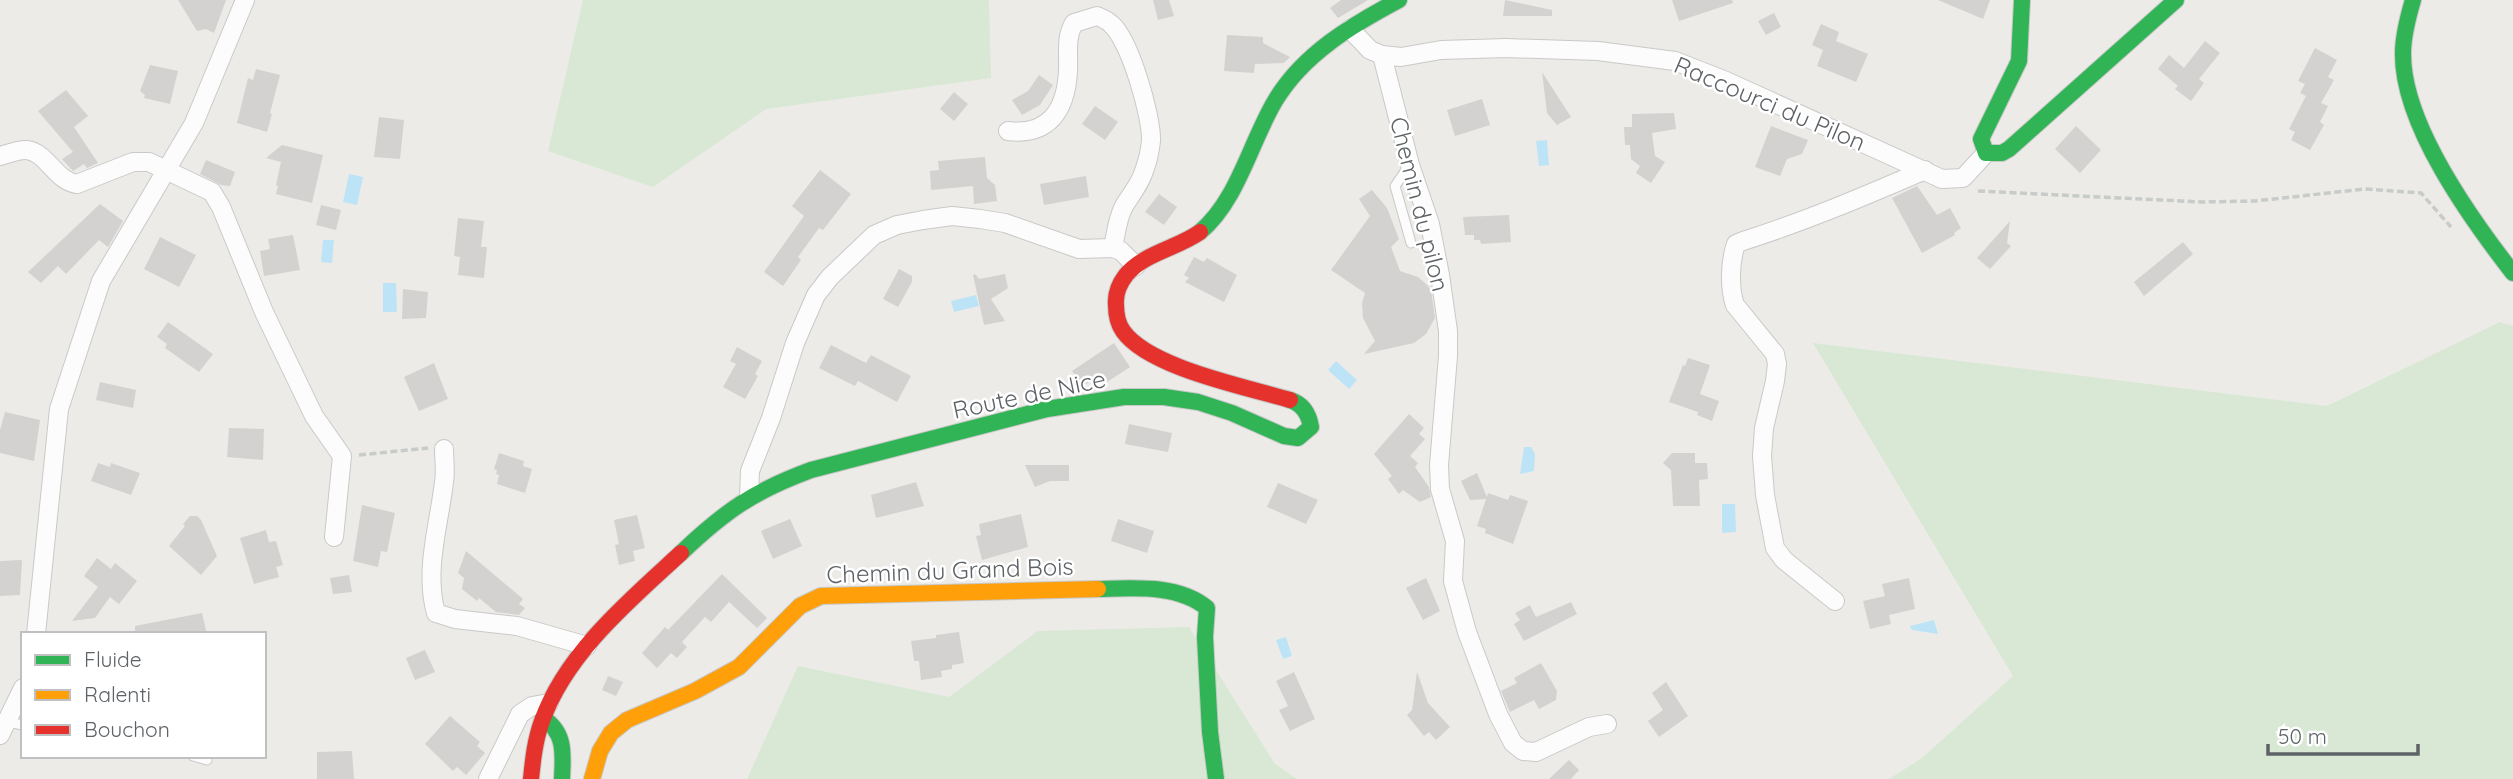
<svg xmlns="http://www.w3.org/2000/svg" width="2513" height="779" font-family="Quicksand,sans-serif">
<rect width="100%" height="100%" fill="#edebe8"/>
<g fill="#d8e8d4">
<polygon points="583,0 989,0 991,78 766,109 653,187 548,151"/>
<polygon points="2500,322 2513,326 2513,779 1889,779 1922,758 2013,676 1813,343 2327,406"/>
<polygon points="1189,627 1275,764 1297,779 747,779 798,666 949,697 1038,631"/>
</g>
<g fill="#bde4f6">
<polygon points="1547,140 1549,165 1539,166 1536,141"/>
<polygon points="349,174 363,177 357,205 343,202"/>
<polygon points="323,240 334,240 332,263 321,262"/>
<polygon points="383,283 396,283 397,312 383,312"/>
<polygon points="976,295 979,306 954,312 951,301"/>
<polygon points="1336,361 1357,380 1349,389 1328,370"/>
<polygon points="1524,447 1531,447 1535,454 1534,471 1520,474"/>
<polygon points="1722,504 1735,504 1736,532 1722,533"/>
<polygon points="1934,620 1938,634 1912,630 1910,626"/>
<polygon points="1286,637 1292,656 1283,659 1276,640"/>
</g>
<g fill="#d4d2d1">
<polygon points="178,0 226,0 214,33 206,29 197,31"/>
<polygon points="1153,0 1169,0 1174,16 1158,20"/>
<polygon points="1341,0 1368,0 1338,18 1330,8"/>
<polygon points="1505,0 1552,10 1552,16 1503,16"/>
<polygon points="1672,0 1732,0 1733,3 1679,21"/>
<polygon points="1938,0 1990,0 1983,19"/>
<polygon points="1774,13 1781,27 1766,35 1758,21"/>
<polygon points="1821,24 1839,32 1836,41 1868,54 1856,82 1817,66 1823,50 1812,45"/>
<polygon points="1227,35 1263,37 1263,43 1290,57 1284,63 1255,64 1254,73 1224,71"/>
<polygon points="2205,41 2220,53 2199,79 2204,83 2191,101 2175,89 2178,86 2158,69 2169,55 2184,68"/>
<polygon points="2315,48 2337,60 2328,77 2334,80 2321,103 2328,106 2320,122 2324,125 2310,150 2291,140 2295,132 2289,129 2306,96 2300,93 2305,84 2298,81"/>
<polygon points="150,65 178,71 170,104 144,98 145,95 140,91"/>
<polygon points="256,69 280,75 270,113 272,114 267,132 237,123 248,78 253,80"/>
<polygon points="1542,72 1571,117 1557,125 1547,113"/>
<polygon points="1039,75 1053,85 1040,105 1022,115 1012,100 1028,91"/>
<polygon points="66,90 88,116 74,127 98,163 87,168 84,164 73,171 62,159 73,152 38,111"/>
<polygon points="954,92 968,104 954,121 940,109"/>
<polygon points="1482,99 1490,125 1455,136 1447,110"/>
<polygon points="1095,106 1118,122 1105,140 1082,124"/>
<polygon points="1674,113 1676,129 1652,133 1655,156 1665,162 1651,183 1636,173 1640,166 1631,159 1630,145 1625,145 1624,127 1632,127 1632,114"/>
<polygon points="379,117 404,120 400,159 374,157"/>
<polygon points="1771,126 1808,140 1802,154 1787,159 1780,176 1755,167"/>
<polygon points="2076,126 2101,150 2080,173 2055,149"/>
<polygon points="282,145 323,155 312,203 276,194 278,186 276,185 281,162 266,158"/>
<polygon points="985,157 987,178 995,185 997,201 974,204 973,186 931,190 930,171 939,170 938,161"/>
<polygon points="206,160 235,172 230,186 221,185 200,174"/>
<polygon points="820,170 851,194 823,230 819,228 798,257 801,260 783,286 764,272 804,216 792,206"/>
<polygon points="1086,176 1089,197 1044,205 1040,184"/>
<polygon points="1917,186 1937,215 1950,208 1961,228 1954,233 1955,235 1922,253 1892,198"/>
<polygon points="1372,190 1387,208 1399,239 1391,247 1400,271 1418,277 1426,284 1431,290 1435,318 1426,334 1414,343 1364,354 1375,341 1363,318 1362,303 1365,293 1331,270 1370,216 1359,199"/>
<polygon points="1159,194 1177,207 1164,225 1145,212"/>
<polygon points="100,204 123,221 108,247 99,240 66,274 58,266 41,283 28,272"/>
<polygon points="321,205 341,210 336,230 316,225"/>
<polygon points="1509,215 1511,242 1481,244 1480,240 1474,240 1474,235 1465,235 1463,217"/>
<polygon points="458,218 484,221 481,247 487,247 484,278 458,275 460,257 454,256"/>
<polygon points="2010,221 2007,243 2011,246 1990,269 1977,258"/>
<polygon points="293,235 300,270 264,276 260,251 270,249 268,239"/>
<polygon points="160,237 196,255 179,287 144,269"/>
<polygon points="2183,242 2193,254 2144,296 2134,282"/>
<polygon points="1194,257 1204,262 1207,258 1237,275 1224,302 1185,282 1189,278 1184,275"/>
<polygon points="899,269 912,276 912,282 898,307 883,299"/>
<polygon points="975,274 979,279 1005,274 1008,288 991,299 1005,321 984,325 973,275"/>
<polygon points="403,289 428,292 426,318 402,319"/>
<polygon points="168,322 213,354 199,372 165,348 167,344 157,337"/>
<polygon points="1114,343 1130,367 1107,382 1104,378 1082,385 1072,371"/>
<polygon points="831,345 866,363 871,355 911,376 897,402 858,381 855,386 819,368"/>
<polygon points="737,347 762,361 755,374 758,376 745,399 723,387 736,364 730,361"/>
<polygon points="1688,358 1710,365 1700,394 1719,401 1712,421 1697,415 1698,412 1669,402 1683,365 1685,366"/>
<polygon points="434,363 448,399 419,411 404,377"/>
<polygon points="100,382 136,390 133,408 96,400"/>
<polygon points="5,412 40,420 34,461 0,453 0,430"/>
<polygon points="1409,414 1424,428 1419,434 1425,439 1410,456 1418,463 1415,467 1429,487 1431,497 1420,502 1403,490 1399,494 1388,479 1392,476 1374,454"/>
<polygon points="1129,424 1172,433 1168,452 1125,444"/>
<polygon points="229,428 264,429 263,460 227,457"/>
<polygon points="499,453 524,461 523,466 532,469 525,493 497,484 499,475 496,474 497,470 494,469"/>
<polygon points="1672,453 1695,453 1695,463 1707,463 1708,479 1699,480 1700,506 1673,506 1671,470 1663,463"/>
<polygon points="98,463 110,467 111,463 140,473 131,495 91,481"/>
<polygon points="1025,465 1069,465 1069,481 1050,481 1035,487"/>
<polygon points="1477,473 1487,497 1488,493 1508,500 1510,495 1528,501 1513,544 1485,533 1486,529 1477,526 1486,499 1470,500 1461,481"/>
<polygon points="916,482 924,506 876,518 871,495"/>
<polygon points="1278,483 1318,500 1306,524 1267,507"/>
<polygon points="362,505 395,513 387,552 381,551 378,567 353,561"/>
<polygon points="1021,514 1028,547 982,560 976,536 981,535 979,524"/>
<polygon points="637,515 645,548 633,551 635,561 619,565 615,545 619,544 614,520"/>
<polygon points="190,516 197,516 201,520 217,556 201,575 169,546 185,526 183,524"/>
<polygon points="790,519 802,546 773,559 761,531"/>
<polygon points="1118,519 1154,531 1147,553 1111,541"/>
<polygon points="266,530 269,542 276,541 283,565 276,567 279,577 254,584 240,538"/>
<polygon points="466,551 523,599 519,604 525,608 519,615 496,612 479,598 477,601 462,589 464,578 458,573"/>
<polygon points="97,558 111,569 115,563 137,581 119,604 110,597 95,618 72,621 98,587 84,576"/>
<polygon points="22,560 20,595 0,596 0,561"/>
<polygon points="722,574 767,618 757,628 729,602 711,622 705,617 682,642 687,647 677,658 671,653 657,668 642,653 665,627 668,630"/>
<polygon points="349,575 352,592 333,594 330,578"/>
<polygon points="1426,578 1440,611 1423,620 1406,588"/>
<polygon points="1909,578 1915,609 1889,615 1891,624 1870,629 1863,601 1885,596 1882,584"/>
<polygon points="1571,602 1577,614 1524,641 1514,624 1520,620 1515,613 1530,605 1536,617"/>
<polygon points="202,613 207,634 135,634 135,626"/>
<polygon points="959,632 964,663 952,665 952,669 941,671 942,677 921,680 919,661 914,661 911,641 936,638 936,635"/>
<polygon points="425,650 435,672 415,680 406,658"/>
<polygon points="1541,663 1557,691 1556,700 1539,709 1534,700 1510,712 1501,691 1517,683 1514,678"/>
<polygon points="1294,672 1315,719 1290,731 1279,710 1288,706 1276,681"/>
<polygon points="1417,672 1428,703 1450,727 1436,740 1429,732 1424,736 1407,715 1412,710"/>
<polygon points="608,676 623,682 616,696 602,690"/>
<polygon points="1666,682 1688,716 1659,737 1648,721 1663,710 1652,693"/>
<polygon points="450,716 480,742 477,746 485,753 466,775 457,767 453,771 425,744"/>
<polygon points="352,751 354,779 317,779 317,752"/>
<polygon points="1569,760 1579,770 1571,779 1549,779"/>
</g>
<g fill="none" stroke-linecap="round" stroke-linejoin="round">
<defs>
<g id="lane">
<polyline points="1409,166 1395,186 1411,243"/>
<polyline points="8,722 23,725"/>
<polyline points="193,756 207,760"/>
</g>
<g id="street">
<polyline points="1350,29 1370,50 1382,55 1401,57 1441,50 1506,48 1598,51 1675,61 1726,81 1942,179 1963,178 1986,153"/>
<polyline points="1382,55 1410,165 1430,224 1440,275 1448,331 1448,356 1439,465 1440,489 1455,541 1453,581 1467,632 1498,714 1513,743 1523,751 1536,752 1589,727 1607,724"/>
<path d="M1008,131C1049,136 1066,110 1068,71C1069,55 1065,38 1074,23L1097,16C1102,18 1108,21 1111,24C1130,40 1152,117 1151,141C1150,150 1148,160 1145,168C1141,183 1132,193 1124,206C1117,219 1116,234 1113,248"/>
<path d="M0,156C8,154 19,149 27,150C48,153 55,181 77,184L133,162H149L212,192L221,207L264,312L314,416L342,456L334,537"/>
<path d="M444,449C444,460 446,472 444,482C439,525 424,571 436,613L455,619L517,626L587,646"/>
<polyline points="749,497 750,471 771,418 795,343 816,295 830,277 874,235 897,225 923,220 952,216 980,219 1005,223 1079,249 1113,248 1121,251 1136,266"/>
<path d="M1835,601L1784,560L1775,548L1765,495L1762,456L1764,428L1775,381L1777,364L1775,354L1735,305C1729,288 1730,261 1736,244L1743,241C1806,221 1865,196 1925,170"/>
<polyline points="36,634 59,409 101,281 194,123 245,0"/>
<polyline points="0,735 23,688"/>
<polyline points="488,779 520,714 532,706 549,703"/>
</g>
<g id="fast">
<polyline points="2022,0 2019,61 1981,139 1986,153 2002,153 2009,149 2176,0"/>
<path d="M2413,0C2408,17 2403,35 2403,53C2402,124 2471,219 2513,273"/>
<path d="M1200,232C1238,200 1250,143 1275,101C1303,54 1352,25 1399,0"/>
<path d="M681,553C725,511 754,491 811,470L1047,409L1124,397H1164L1198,402L1232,413L1284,436L1298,438L1311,427C1309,415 1303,404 1290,400"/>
<path d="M1098,589C1134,588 1178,584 1207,608L1205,637L1210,732L1216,779"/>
<path d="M543,718C566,733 563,754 562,779"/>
</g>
<polyline id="slow" points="592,779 600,751 611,733 627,720 695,691 739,667 800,606 821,596 1098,589"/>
<g id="jam">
<path d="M1200,232C1178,248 1144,253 1126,275C1119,284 1115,294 1116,305C1116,314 1118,324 1123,331C1149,368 1247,387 1290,400"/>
<path d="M531,779C533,759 535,740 542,721C566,653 630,600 681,553"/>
</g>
</defs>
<use href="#lane" stroke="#c9c9c8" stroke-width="11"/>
<use href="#street" stroke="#c9c9c8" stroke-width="20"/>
<use href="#fast" stroke="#c7c8c7" stroke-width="18"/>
<use href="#slow" stroke="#c7c8c7" stroke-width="18"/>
<use href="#jam" stroke="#c7c8c7" stroke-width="18"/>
<g stroke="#c7cbc9" stroke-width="3.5" stroke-dasharray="7 3.5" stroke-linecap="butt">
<polyline points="1978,191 2202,202 2255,201 2365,189 2421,193 2451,227"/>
<polyline points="359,455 428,448"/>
</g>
<use href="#lane" stroke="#fcfcfc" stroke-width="9"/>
<use href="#street" stroke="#fcfcfc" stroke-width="18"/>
<use href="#fast" stroke="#30b455" stroke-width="16"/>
<use href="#slow" stroke="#ff9f0a" stroke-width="16"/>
<use href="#jam" stroke="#e5322d" stroke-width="16"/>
</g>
<g text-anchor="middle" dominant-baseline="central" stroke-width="5" stroke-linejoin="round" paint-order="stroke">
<g font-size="24" fill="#5d6266" stroke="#fff">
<text transform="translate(1770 103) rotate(23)">Raccourci du Pilon</text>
<text transform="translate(1420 204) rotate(76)">Chemin du pilon</text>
<text transform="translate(1029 394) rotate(-12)">Route de Nice</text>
<text transform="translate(950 570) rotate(-2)">Chemin du Grand Bois</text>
</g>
</g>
<rect x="21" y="632" width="245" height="126" fill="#ffffff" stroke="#bec0c2" stroke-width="2"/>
<rect x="35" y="655" width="35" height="10" fill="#30b455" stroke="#bec0c2" stroke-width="2"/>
<text x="84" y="667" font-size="21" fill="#5d6266">Fluide</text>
<rect x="35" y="690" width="35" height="10" fill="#ff9f0a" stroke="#bec0c2" stroke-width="2"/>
<text x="84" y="702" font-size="21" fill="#5d6266">Ralenti</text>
<rect x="35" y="725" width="35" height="10" fill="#e5322d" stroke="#bec0c2" stroke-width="2"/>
<text x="84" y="737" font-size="21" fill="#5d6266">Bouchon</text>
<path d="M2268 744v10h150v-10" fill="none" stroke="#5d6266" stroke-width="3.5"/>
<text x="2278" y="744" font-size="21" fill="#5d6266" stroke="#ffffff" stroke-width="5" paint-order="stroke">50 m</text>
</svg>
